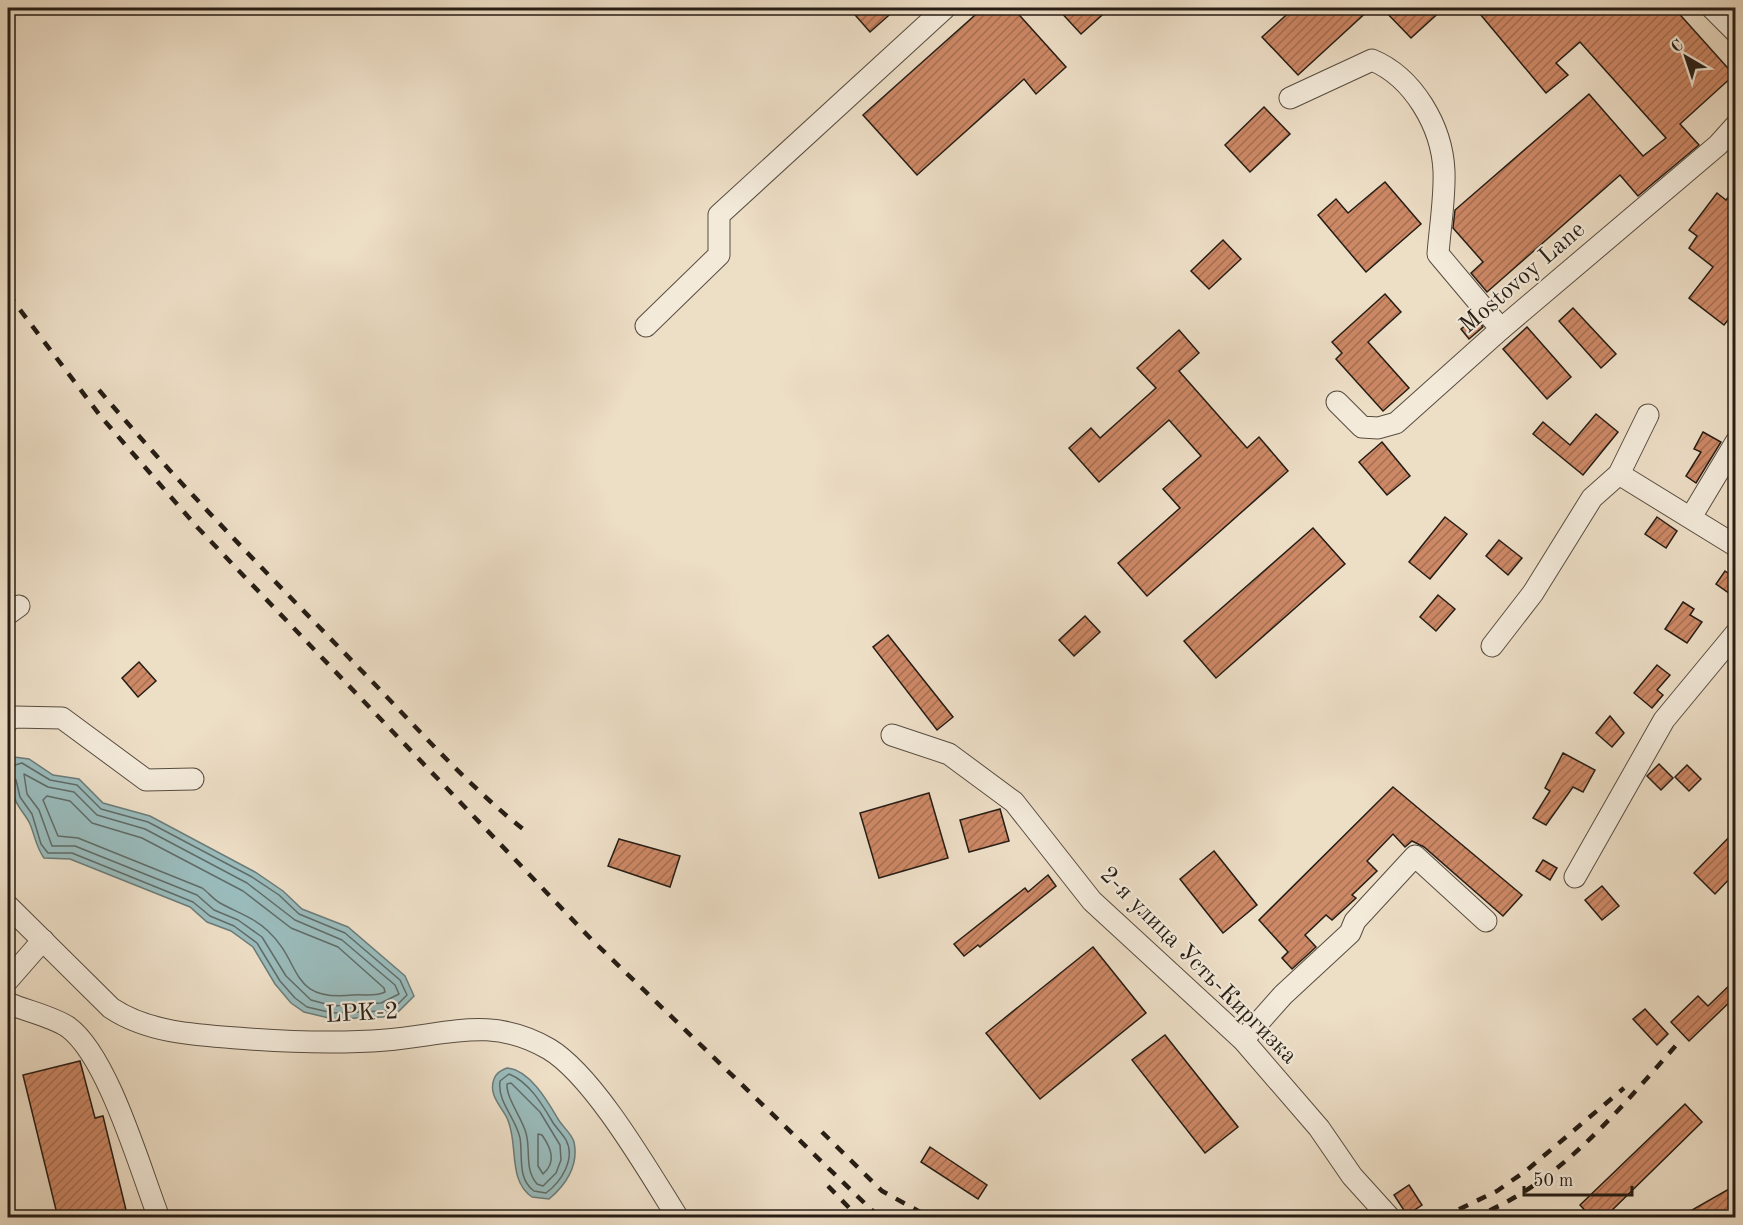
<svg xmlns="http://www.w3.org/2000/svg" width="1743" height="1225" font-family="'Old Standard TT',serif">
<defs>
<pattern id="building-hatch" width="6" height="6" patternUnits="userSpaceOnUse" patternTransform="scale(1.5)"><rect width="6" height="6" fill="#cd8866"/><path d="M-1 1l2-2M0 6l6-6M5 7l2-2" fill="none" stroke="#a66f53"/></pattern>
</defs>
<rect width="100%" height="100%" fill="#eddec6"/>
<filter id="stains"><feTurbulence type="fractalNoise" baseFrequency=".00333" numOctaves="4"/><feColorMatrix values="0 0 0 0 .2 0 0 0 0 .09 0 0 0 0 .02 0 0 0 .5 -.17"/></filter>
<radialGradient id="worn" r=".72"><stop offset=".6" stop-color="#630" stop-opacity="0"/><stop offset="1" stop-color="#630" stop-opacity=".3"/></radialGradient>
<g fill="#9abbbb" stroke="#6c7c79" stroke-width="1.5">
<path d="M14,757L29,759L53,775L79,779L103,803L150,816L255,872L283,891L302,909L348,927L405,976L414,996L398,1012L383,1017L333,1019L304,1012L291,1003L275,984L253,947L231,931L207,922L190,907L70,859L44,858C36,847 35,836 30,824C26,815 18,808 15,799C10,788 7,775 8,762Z"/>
<path d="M507,1068C530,1070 548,1102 558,1119C562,1126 572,1134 574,1142C579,1165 566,1185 549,1199L532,1197C507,1180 519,1143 507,1118C501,1106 488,1095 494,1079C496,1073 501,1070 507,1068Z"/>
</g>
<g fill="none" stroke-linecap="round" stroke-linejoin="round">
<g stroke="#606c68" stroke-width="1.5">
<polyline points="8,767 22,763 50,780 77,785 101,809 148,822 252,877 279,895 299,914 345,933 400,980 407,995 395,1007 383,1011 333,1013 307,1007 295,998 280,981 257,943 234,926 210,916 193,902 72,853 48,853 41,844 32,814 20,797 16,780 8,776"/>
<polygon points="24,774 48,787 74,792 97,815 145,829 247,883 295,920 342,940 395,985 399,994 381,1003 333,1006 311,1000 286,976 262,937 238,920 214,910 197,895 75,846 52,846 39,810 27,794"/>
<path d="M47,796L70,801L92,823L142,838L243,891L291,928L338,947L384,988L385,992C376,997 363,994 353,995C288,1002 303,963 268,931C253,917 236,912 220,903C213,899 208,892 202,888L78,838L58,836L43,800Z"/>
<path d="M509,1074C529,1082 542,1104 552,1121C556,1128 562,1133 566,1140C576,1159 561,1182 546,1193L534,1191C517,1179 523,1156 520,1138C516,1118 497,1102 500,1081Z"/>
<path d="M511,1083L540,1112L560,1145L561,1160L556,1173L543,1186L537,1184C524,1169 531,1150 526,1133C522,1118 506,1098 507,1084Z"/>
<path d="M538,1134L542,1135C551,1148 557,1162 543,1174L538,1166Z"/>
</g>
</g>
<g fill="url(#building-hatch)" stroke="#261d15" stroke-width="1.5">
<polygon points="849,8 897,8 870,32"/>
<polygon points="983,8 1013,8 1066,67 1036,94 1024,79 917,175 863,115"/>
<polygon points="1057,8 1110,8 1081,34"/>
<polygon points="1294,8 1371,8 1298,75 1262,37"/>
<polygon points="1382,8 1444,8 1411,38"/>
<polygon points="1475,8 1674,8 1734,75 1680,124 1699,145 1638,196 1620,175 1487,292 1471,273 1483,262 1453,228 1455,210 1566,114 1589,94 1643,156 1666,138 1580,42 1556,63 1568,75 1546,93"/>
<polygon points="1264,107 1290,134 1250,172 1225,145"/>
<polygon points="1385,182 1421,224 1366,272 1318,215 1336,199 1348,213"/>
<polygon points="1736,188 1736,310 1724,325 1689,298 1713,267 1689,248 1697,236 1689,230 1717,193 1726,200"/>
<polygon points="1223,240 1241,259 1209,289 1191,271"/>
<polygon points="1385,294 1401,312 1368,342 1409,388 1383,411 1336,359 1342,353 1332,342"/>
<polygon points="1573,308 1616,354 1601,368 1559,321"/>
<polygon points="1475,317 1483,327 1469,339 1461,329"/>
<polygon points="1527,327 1571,377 1547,399 1503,349"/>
<polygon points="1179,330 1199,353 1179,371 1247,448 1259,437 1288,471 1147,596 1118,563 1180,508 1163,489 1201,456 1169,420 1099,482 1069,448 1091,428 1100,438 1156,388 1137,368"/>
<polygon points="1596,414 1618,432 1583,475 1533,434 1543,422 1570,445"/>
<polygon points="1703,432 1721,442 1696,483 1686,476 1701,452 1694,449"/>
<polygon points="1382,442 1410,476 1387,495 1359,462"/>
<polygon points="1445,517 1467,534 1430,579 1409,562"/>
<polygon points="1657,517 1677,531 1666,548 1645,534"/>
<polygon points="1313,528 1345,564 1216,678 1184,641"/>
<polygon points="1499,540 1522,558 1508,575 1486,556"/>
<polygon points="1725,571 1736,579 1736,598 1716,584"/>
<polygon points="1438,595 1455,609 1436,631 1420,617"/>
<polygon points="1683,602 1694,609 1690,615 1702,622 1687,643 1665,629"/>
<polygon points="1085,616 1100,632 1074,656 1059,640"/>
<polygon points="888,635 953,717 937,730 873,647"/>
<polygon points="139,662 156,681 138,697 122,678"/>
<polygon points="1657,665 1670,675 1657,690 1663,695 1652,708 1634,693"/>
<polygon points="1610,716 1624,733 1612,747 1596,733"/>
<polygon points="1563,753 1595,770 1583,792 1573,787 1546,825 1533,818 1550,791 1545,788"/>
<polygon points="1659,764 1673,778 1661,790 1647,776"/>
<polygon points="1687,765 1701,779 1689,791 1675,777"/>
<polygon points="1393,787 1522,895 1503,916 1424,847 1412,841 1405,847 1393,834 1367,861 1377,871 1352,895 1356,898 1332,920 1326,915 1305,935 1316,947 1292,969 1282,958 1288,952 1259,920"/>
<polygon points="929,793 948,858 879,878 860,813"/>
<polygon points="1000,809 1009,841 969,852 960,820"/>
<polygon points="1736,830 1736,872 1715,894 1694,873"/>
<polygon points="619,839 680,856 670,887 608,866"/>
<polygon points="1214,851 1257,905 1223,933 1180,879"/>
<polygon points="1543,860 1557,868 1550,880 1536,871"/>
<polygon points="1048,875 1056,886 980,947 978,945 964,956 954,944 1025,888 1028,892"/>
<polygon points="1602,886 1619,906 1602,920 1585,900"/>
<polygon points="1093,947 1146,1013 1040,1099 986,1033"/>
<polygon points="1736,979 1736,996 1689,1041 1671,1022 1698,996 1708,1006"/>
<polygon points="1645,1009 1668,1034 1657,1045 1633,1019"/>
<polygon points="1165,1035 1238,1127 1205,1153 1132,1060"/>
<polygon points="80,1061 95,1118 103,1116 128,1218 58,1218 23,1075"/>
<polygon points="1685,1104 1702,1122 1604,1218 1592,1218 1580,1205"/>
<polygon points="930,1147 987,1185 978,1199 921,1162"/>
<polygon points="1409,1185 1422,1205 1407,1215 1394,1195"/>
<polygon points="1736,1185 1736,1211 1725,1218 1678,1218"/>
</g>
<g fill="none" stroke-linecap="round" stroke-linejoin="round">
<defs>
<g id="minor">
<polyline points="1712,8 1736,32"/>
<path d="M1290,98L1372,60C1413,77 1442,126 1444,171C1445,198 1440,227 1438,254L1501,329"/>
<polyline points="646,326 719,255 719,215 945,8"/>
<polyline points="1337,402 1362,427 1378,428 1396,423 1501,329 1718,145 1736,125"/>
<polyline points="1619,474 1736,546"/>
<polyline points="1691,517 1736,442"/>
<polyline points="8,614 19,606"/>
<polyline points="1492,646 1533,593 1592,498 1619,474 1648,415"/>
<polyline points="8,721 14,717 62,718 146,780 193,779"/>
<polyline points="892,735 949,754 1014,802 1092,901 1243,1040 1319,1128 1352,1176 1390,1218"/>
<polyline points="1575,877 1664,720 1736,633"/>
<path d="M8,906L111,1008C147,1032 193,1035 237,1038C286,1042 336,1044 386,1040C447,1035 491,1015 549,1049C594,1076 649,1172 678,1218"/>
<polyline points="8,980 43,940"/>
<path d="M8,1003C26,1011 51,1016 68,1027C108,1056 140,1169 159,1218"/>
<polyline points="1243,1040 1283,995 1350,933 1355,921 1415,856 1486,921"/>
</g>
</defs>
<use href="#minor" stroke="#584d41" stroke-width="23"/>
<use href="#minor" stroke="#f3eada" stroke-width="21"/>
<g stroke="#261d15" stroke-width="4.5" stroke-dasharray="10 10" stroke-linecap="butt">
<polyline points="8,294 102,418 198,528 591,939 880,1218"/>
<path d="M99,390C181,487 271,577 359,668C414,724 466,785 528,833"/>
<polyline points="822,1132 882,1191 931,1218"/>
<polyline points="828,1186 859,1218"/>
<polyline points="1441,1218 1497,1191 1527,1170 1624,1088"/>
<path d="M1471,1218C1559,1186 1620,1108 1680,1041"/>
</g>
</g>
<g text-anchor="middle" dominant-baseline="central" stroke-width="4.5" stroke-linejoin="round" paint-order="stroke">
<g font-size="24" fill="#261d15" stroke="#f3eada">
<text transform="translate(1523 278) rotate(-41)">Mostovoy Lane</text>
<text transform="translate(1198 966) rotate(45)">2-я улица Усть-Киргизка</text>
<text transform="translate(362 1014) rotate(-3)">LPK-2</text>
</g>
</g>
<rect width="1743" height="1225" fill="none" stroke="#eddec6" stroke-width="30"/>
<rect x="9" y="9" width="1725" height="1207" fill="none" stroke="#261d15" stroke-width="3"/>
<rect x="15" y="15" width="1713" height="1195" fill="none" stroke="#261d15" stroke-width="1.5"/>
<g transform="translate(1686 57) rotate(321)" stroke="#f3eada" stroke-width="4.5" paint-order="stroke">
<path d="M0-4.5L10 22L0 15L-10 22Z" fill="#261d15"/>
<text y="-9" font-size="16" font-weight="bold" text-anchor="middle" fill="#261d15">С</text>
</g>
<path d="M1524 1186v9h108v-9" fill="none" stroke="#261d15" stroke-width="3"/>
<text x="1533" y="1186" font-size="18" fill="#261d15" stroke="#f3eada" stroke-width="4.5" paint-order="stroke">50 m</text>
<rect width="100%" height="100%" filter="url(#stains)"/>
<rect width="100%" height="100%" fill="url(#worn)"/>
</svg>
